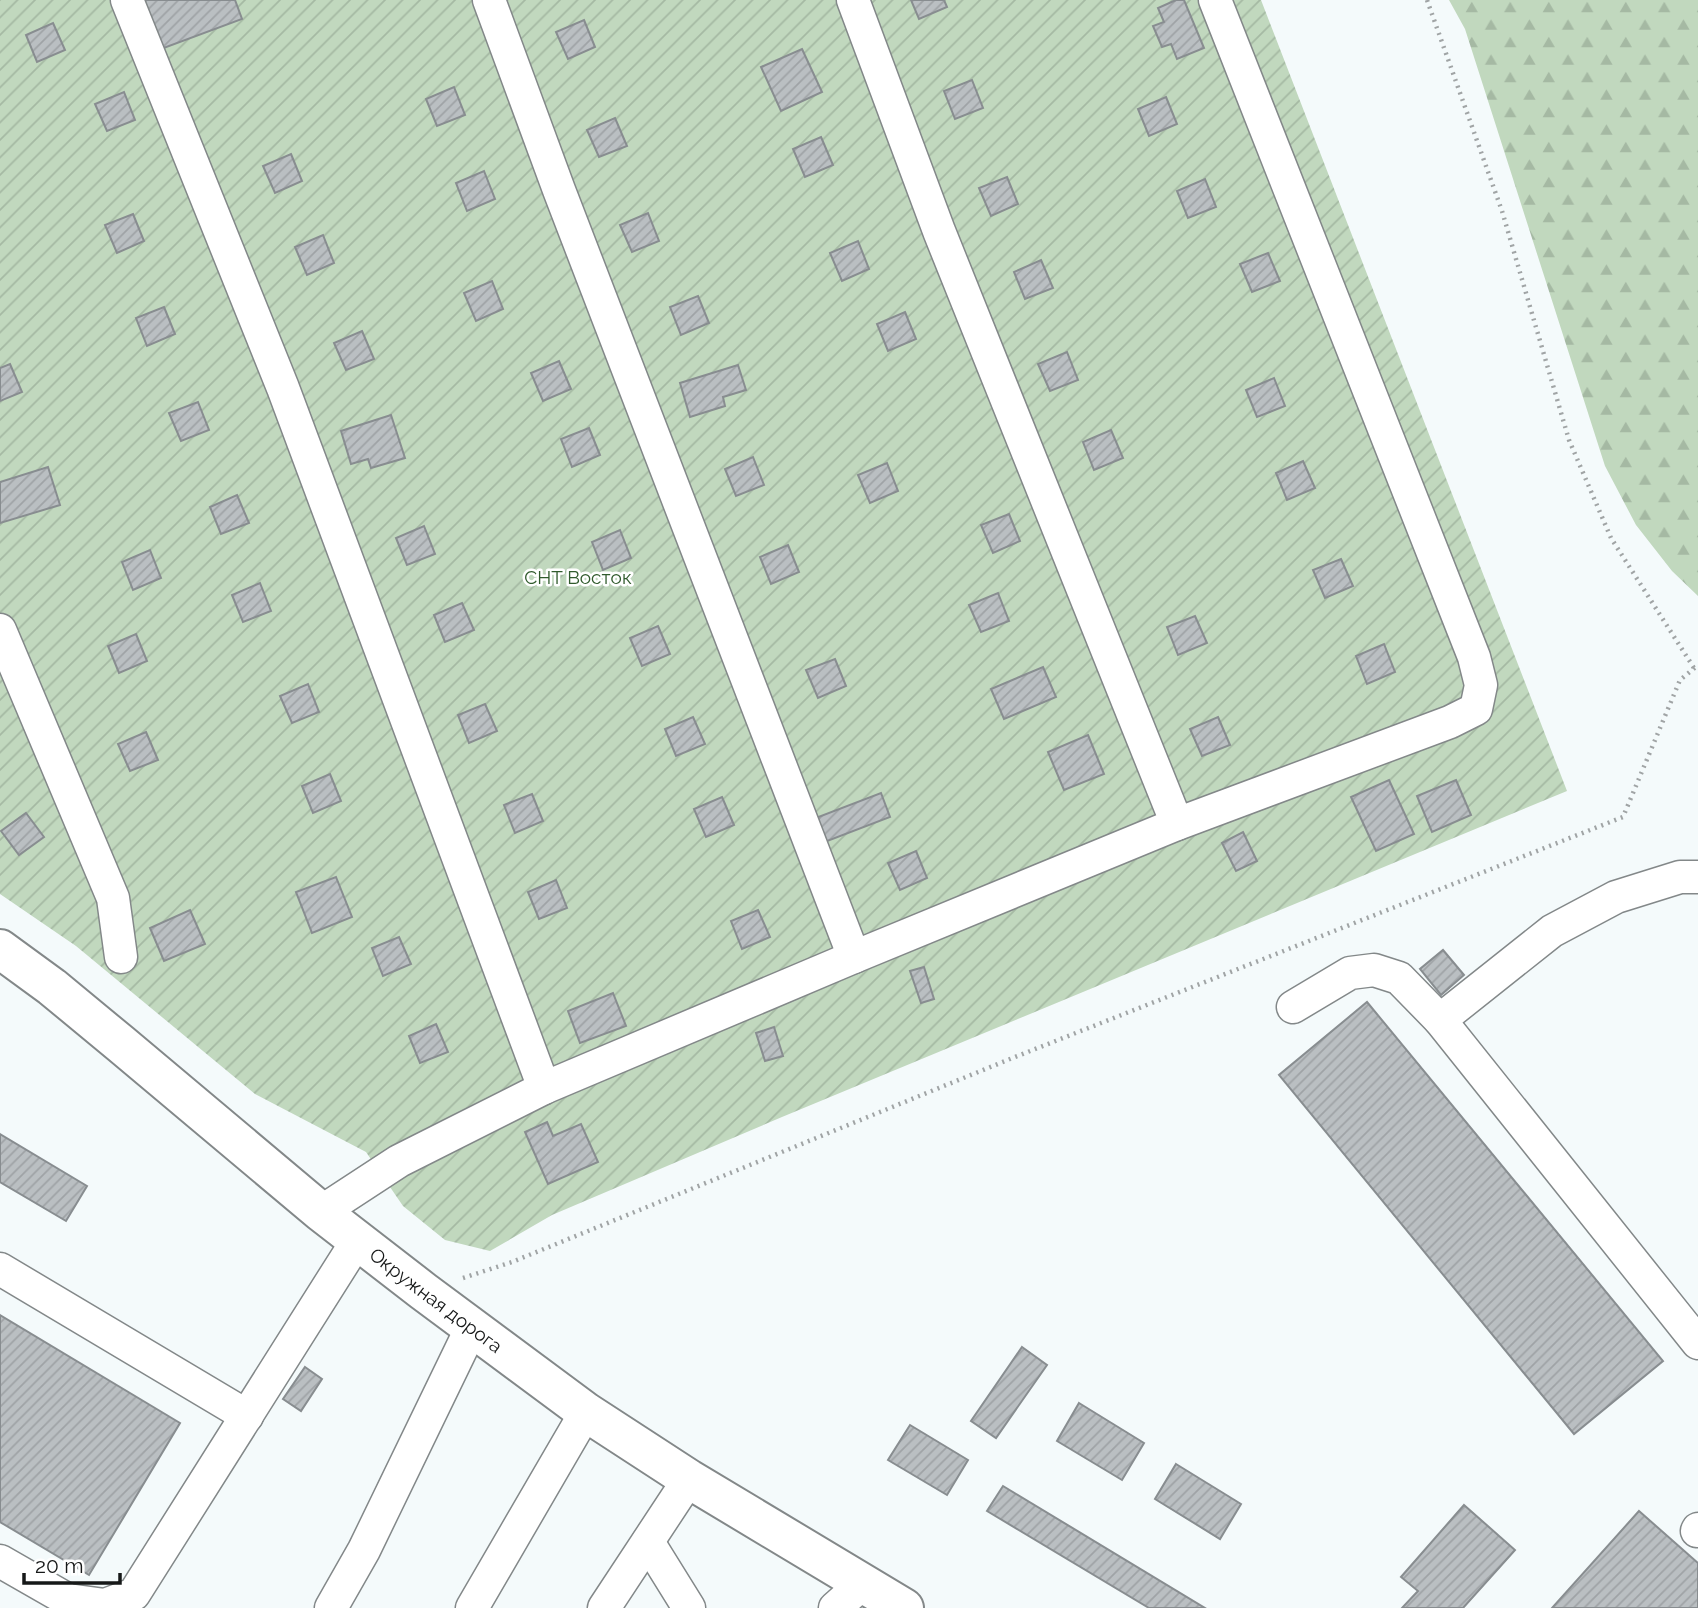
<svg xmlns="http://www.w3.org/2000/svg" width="1698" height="1608" font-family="Raleway,sans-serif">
<defs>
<pattern id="forest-firs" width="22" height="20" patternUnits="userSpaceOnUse" patternTransform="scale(1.75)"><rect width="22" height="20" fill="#c1d8be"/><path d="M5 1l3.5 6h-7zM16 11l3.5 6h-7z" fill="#a5b9a3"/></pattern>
<pattern id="garden-furrows" width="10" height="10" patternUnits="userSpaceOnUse" patternTransform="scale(1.75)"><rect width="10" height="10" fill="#c1d8be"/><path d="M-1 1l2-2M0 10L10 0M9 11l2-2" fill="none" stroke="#a5b9a3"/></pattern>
<pattern id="building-hatch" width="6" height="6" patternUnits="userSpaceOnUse" patternTransform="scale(1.75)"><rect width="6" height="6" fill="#babfc2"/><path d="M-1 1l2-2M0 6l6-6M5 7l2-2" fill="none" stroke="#9fa3a6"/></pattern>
</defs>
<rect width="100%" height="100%" fill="#f4fafb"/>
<polygon fill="url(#forest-firs)" points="1449,0 1698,0 1698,596 1672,571 1636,525 1605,466 1465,29"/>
<polygon fill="url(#garden-furrows)" points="0,0 1261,0 1567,791 782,1117 552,1215 490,1251 445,1240 403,1206 366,1152 255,1094 76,946 0,894"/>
<g fill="url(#building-hatch)" stroke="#888d90" stroke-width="2">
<polygon points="143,0 235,0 242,19 161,49"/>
<polygon points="911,0 944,0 947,7 919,19"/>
<polygon points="1176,0 1184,0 1204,48 1177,59 1171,44 1162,47 1153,26 1164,22 1158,8"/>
<polygon points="584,20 595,47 568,59 556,32"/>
<polygon points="53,23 65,50 37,62 26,35"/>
<polygon points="802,49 822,92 781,111 761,67"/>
<polygon points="972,80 983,108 955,119 944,91"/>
<polygon points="454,87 465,115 437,126 426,99"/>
<polygon points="124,92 135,120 107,131 95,104"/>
<polygon points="1166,97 1177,124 1149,136 1138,109"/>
<polygon points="615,118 627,146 599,157 587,130"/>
<polygon points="821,137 833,165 805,177 793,149"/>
<polygon points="291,154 302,181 275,193 263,166"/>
<polygon points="484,171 495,199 467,211 456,183"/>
<polygon points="1007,177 1018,204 991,216 979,188"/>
<polygon points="1205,179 1216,207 1188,218 1177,191"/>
<polygon points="648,213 659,241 632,252 620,225"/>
<polygon points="133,214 144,241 117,253 105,225"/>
<polygon points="323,235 334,263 307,275 295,247"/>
<polygon points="858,241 869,269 842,281 830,253"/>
<polygon points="1268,253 1280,281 1252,292 1240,264"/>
<polygon points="1041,260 1053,288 1025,299 1014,272"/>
<polygon points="492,281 503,309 476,321 464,293"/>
<polygon points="698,296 709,323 681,335 670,307"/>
<polygon points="164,307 175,334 147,346 136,318"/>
<polygon points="905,312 916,339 888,351 877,324"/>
<polygon points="362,331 374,359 346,370 334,343"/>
<polygon points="1067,352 1078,380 1050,391 1038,364"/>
<polygon points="559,361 571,389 543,401 531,373"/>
<polygon points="10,364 22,392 0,401 0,368"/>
<polygon points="738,365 746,390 723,397 725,406 690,417 680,383"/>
<polygon points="1274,378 1285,406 1257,417 1246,390"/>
<polygon points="198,402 209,430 181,441 169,413"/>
<polygon points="391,415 405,458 371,468 368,459 351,464 341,431"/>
<polygon points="589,428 600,455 572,467 561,439"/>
<polygon points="1111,430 1123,458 1094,470 1083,442"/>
<polygon points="753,457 764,485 736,496 725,469"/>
<polygon points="1303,461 1315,488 1287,500 1276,473"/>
<polygon points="887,463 898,491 870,503 858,475"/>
<polygon points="48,467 60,505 0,523 0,482"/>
<polygon points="237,495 249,523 221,534 210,507"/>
<polygon points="1009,514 1020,541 993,553 981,525"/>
<polygon points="424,526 435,554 407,565 396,538"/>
<polygon points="620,530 631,558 603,570 592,542"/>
<polygon points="788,545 799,572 771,584 760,557"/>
<polygon points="150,550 161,578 133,590 122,562"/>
<polygon points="1341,559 1353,586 1325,598 1313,570"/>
<polygon points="260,583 271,611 243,622 232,595"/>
<polygon points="998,593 1009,621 981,632 969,605"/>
<polygon points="462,603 474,630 445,642 434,615"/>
<polygon points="1195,616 1207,643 1178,655 1167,627"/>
<polygon points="658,626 670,654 642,666 630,638"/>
<polygon points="136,634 147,661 119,673 108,646"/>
<polygon points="1384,644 1395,672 1367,684 1356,656"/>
<polygon points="835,659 846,686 818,698 806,670"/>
<polygon points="1043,667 1056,697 1004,719 991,689"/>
<polygon points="308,684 319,712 292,723 280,696"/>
<polygon points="485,704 497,731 469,743 458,715"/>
<polygon points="693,717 705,744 676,756 665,729"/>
<polygon points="1218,717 1230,745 1202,756 1190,729"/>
<polygon points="146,732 158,760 130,771 118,744"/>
<polygon points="1088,735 1104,774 1064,790 1048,752"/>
<polygon points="330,774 341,801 313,813 302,786"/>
<polygon points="1389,780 1414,834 1376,851 1351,797"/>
<polygon points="1456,780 1471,815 1432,832 1417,796"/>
<polygon points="881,793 890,817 822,843 813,819"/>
<polygon points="532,794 543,821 515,833 504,805"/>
<polygon points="722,797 734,825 706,837 694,809"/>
<polygon points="26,813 44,837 19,855 1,831"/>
<polygon points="1243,832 1257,861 1236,871 1222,843"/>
<polygon points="916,851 927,878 900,890 888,863"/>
<polygon points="336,877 352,917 312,933 296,892"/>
<polygon points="556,880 567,908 539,919 528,892"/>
<polygon points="190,910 205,944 164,961 150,928"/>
<polygon points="758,910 770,937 742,949 731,921"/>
<polygon points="399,937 411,964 383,976 372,948"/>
<polygon points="1443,950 1464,975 1441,995 1420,969"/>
<polygon points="924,967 934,999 921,1003 910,971"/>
<polygon points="613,993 626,1026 580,1043 568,1011"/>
<polygon points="1367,1002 1663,1361 1574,1434 1279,1075"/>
<polygon points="436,1024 448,1052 420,1063 409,1036"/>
<polygon points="774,1027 783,1056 765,1061 756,1033"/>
<polygon points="547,1122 553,1136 581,1124 598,1162 548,1184 525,1132"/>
<polygon points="0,1134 87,1186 66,1221 0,1182"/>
<polygon points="0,1315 180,1423 89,1575 0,1522"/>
<polygon points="1022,1347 1047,1365 996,1438 971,1421"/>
<polygon points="305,1367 322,1379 301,1411 283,1399"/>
<polygon points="1079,1403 1144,1443 1122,1480 1057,1441"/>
<polygon points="910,1425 968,1460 947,1495 888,1460"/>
<polygon points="1176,1464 1241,1504 1220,1539 1155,1499"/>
<polygon points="1003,1486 1205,1608 1149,1608 987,1511"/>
<polygon points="1464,1505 1515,1550 1463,1608 1402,1608 1418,1591 1401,1577"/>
<polygon points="1639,1511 1698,1563 1698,1608 1552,1608"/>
</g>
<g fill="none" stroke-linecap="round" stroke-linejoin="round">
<defs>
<g id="minor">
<polyline points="127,0 283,388 544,1088"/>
<polyline points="489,0 559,190 854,957"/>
<polyline points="853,0 939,231 1177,824"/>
<polyline points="0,630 113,898 121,957"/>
<polyline points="1293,1007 1350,973 1374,970 1399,978 1440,1020 1698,1343"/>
<polyline points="1440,1020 1552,931 1616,897 1680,877 1698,877"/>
<polyline points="321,1212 399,1161 544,1088 854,957 1177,824 1450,722 1476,709 1481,685 1474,657 1215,0"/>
<polyline points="0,1269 247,1416"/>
<polyline points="1697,1531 1698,1529"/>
<polyline points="648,1542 689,1608"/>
<polyline points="0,1561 68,1600 105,1605 134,1594 357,1241"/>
<polyline points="331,1608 364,1550 472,1327"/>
<polyline points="472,1608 586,1412"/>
<polyline points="604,1608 689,1479"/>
<polyline points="835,1608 862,1584"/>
</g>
<g id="major">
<path id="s1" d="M0,949L52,987L121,1044L321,1212L423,1291L586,1412L689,1479L904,1608"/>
</g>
</defs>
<use href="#minor" stroke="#838889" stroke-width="35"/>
<use href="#major" stroke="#838889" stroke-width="42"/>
<g stroke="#a0a4a5" stroke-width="4.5" stroke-dasharray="2 5" stroke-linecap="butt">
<polyline points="1427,0 1502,211 1569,440 1611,538 1694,668"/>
<polyline points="463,1278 512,1262 1015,1057 1623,817 1680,680 1698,665"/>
</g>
<use href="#minor" stroke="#fff" stroke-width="32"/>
<use href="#major" stroke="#fff" stroke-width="38"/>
</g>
<g text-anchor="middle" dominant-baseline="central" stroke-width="5" stroke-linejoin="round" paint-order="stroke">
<g font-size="19" fill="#315b2d" stroke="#fff">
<text x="578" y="577">СНТ Восток</text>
</g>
<g font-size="19" fill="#161818" stroke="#fff">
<text stroke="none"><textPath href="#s1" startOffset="560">Окружная дорога</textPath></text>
</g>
</g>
<path d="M24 1573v10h96v-10" fill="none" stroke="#161818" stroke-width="3.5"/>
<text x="35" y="1573" font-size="21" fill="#161818" stroke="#ffffff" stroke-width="5" paint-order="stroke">20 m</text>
</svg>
